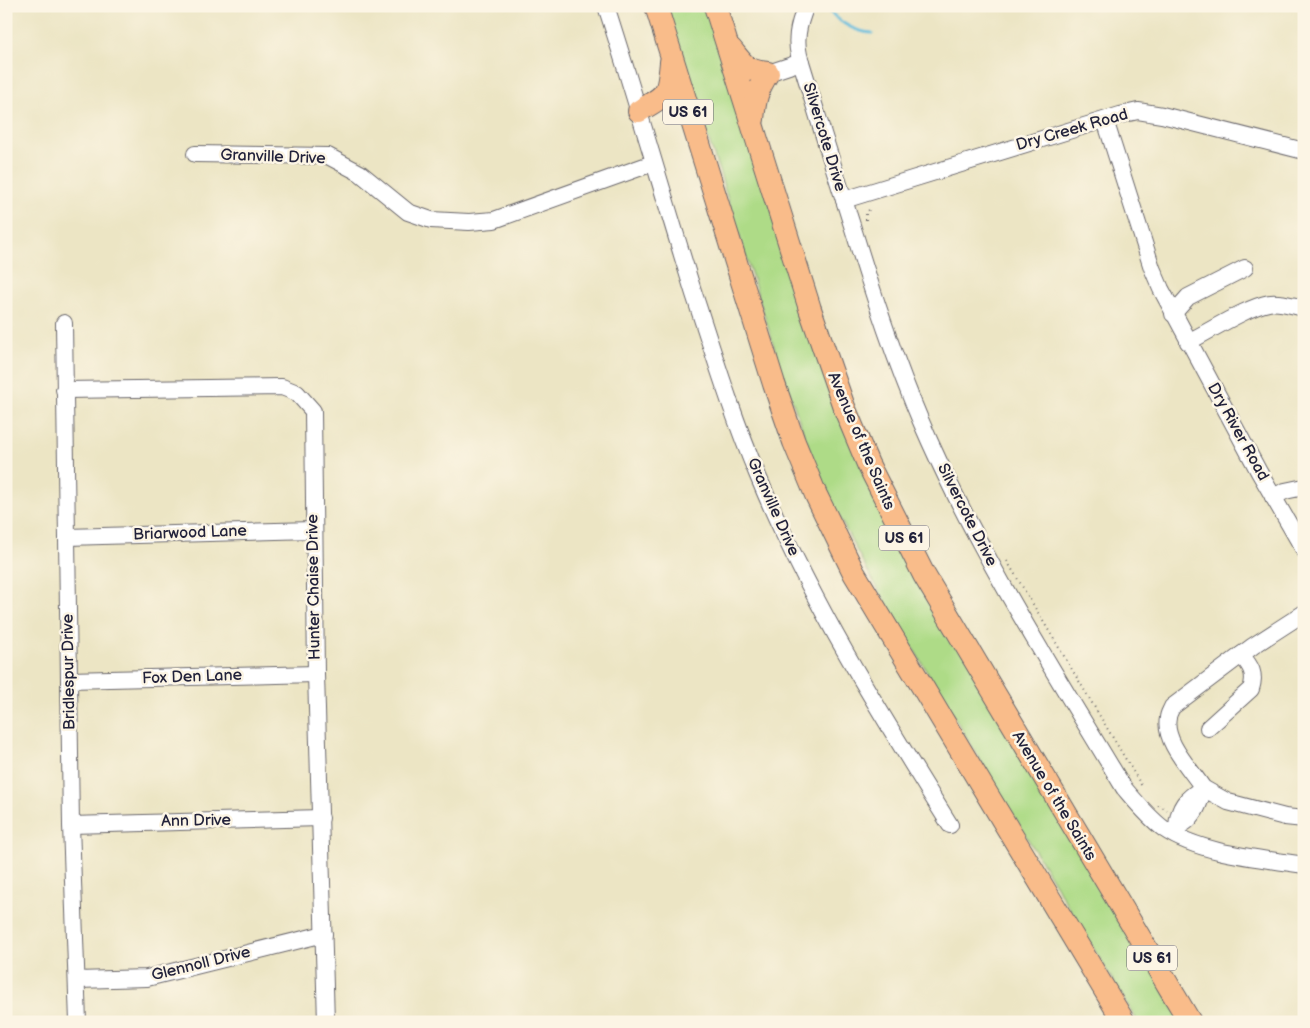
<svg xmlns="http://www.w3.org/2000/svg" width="1310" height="1028" font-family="'Balsamiq Sans',sans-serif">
<rect width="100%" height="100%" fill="#fcf5e5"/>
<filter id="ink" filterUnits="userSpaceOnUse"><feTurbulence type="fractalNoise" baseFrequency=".02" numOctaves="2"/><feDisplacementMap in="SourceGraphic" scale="10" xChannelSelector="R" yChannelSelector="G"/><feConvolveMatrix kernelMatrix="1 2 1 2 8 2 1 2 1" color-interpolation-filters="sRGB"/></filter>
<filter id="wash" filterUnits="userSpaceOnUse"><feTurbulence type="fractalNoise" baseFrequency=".0096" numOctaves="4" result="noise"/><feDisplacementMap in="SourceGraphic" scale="20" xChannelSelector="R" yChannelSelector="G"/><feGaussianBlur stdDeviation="1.12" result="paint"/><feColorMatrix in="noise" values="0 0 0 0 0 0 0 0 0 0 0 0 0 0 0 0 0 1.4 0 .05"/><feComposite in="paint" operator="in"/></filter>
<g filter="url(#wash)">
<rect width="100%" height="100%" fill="#ece5c4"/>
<polygon fill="#aedb87" stroke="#687e61" points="665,6 706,6 836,408 1181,1022 1138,1022 898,623 867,570 833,505 812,456 783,375 721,177"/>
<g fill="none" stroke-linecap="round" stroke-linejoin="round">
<path stroke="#5fbcdd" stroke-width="3" d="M826,6C836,21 854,32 872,33"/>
</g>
</g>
<g filter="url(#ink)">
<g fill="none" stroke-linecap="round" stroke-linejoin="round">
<defs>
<g id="minor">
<path d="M606,6C637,102 664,198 694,294C714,355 733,417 758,476C809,599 880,713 950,825"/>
<path d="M801,62C794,42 798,25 806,6"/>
<path d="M768,73L801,62C819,121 837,179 856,238C877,307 900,376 930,442C984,562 1056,675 1124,788C1136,802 1149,818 1164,829C1201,854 1260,858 1304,865"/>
<polyline points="1105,120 1152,268 1161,289 1259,472 1304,550"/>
<polyline points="195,154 328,156 360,173 408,212 431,220 469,222 494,220 653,163"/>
<polyline points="844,200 1120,115 1138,111 1162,115 1304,151"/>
<polyline points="1173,314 1188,297 1245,268"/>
<polyline points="64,323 71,825 78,1022"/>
<path d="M1188,342C1210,331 1247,307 1269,303C1281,301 1293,306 1304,308"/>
<polyline points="64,390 282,387 297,393 313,411 316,674 326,1022"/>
<polyline points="1273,497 1285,491 1304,487"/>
<polyline points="67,537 313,530"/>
<polyline points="69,680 316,674"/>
<path d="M1208,728L1251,689C1256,674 1251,666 1241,655"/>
<polyline points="71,825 321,818"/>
<path d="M1177,827C1178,807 1186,798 1203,788C1191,769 1163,742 1168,718C1168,714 1171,710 1172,707L1253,646L1304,613"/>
<path d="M1174,831C1178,826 1182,825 1187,821C1196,813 1201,800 1203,788L1228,802L1285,817L1304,819V817"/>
<polyline points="77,980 147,978 324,934"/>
</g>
<g id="highway">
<polyline points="656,6 774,384 794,442 816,495 854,573 1124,1022"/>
<polyline points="715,6 810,309 844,407 868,464 924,575 1190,1022"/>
<path d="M731,49C744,65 746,71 768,73C757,90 755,99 753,119"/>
<path d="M639,111C668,94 668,95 671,62"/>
</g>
</defs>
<use href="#minor" stroke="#69666b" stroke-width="18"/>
<use href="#highway" stroke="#69666b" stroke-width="24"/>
<g stroke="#69666b" stroke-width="2" stroke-dasharray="1 4" stroke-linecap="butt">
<polyline points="866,220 866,214 871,207"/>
<polyline points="1007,561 1143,788"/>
<polyline points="1158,805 1167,810"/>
</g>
<use href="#minor" stroke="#fff" stroke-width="16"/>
<use href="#highway" stroke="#f9bc8a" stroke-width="22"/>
</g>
</g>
<g text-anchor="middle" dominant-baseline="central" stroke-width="5" stroke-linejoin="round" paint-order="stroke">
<g fill="#fcf5e5" stroke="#63616e" stroke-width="1">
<rect x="663" y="99.5" width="50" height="25" rx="4"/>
<rect x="879" y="525.5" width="50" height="25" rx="4"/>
<rect x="1127" y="945.5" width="50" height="25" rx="4"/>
</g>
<g font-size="15" font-weight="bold" fill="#22223b">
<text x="688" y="112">US 61</text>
<text x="904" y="538">US 61</text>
<text x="1152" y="958">US 61</text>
</g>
<g font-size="16" fill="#22223b" stroke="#fcf5e5">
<text transform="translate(1072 130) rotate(-16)">Dry Creek Road</text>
<text transform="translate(824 137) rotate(73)">Silvercote Drive</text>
<text transform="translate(273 157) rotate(2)">Granville Drive</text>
<text transform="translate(1238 432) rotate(61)">Dry River Road</text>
<text transform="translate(861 441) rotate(67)">Avenue of the Saints</text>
<text transform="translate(773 507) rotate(66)">Granville Drive</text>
<text transform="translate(967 515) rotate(63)">Silvercote Drive</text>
<text transform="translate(190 533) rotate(-2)">Briarwood Lane</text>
<text transform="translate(314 587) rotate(-91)">Hunter Chaise Drive</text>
<text transform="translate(69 672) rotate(-91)">Bridlespur Drive</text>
<text transform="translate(192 677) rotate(-2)">Fox Den Lane</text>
<text transform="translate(1054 796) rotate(59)">Avenue of the Saints</text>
<text transform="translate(196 821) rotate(-1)">Ann Drive</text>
<text transform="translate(201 964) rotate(-14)">Glennoll Drive</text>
</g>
</g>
<rect width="1310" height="1028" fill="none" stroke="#fcf5e5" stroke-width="25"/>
</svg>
